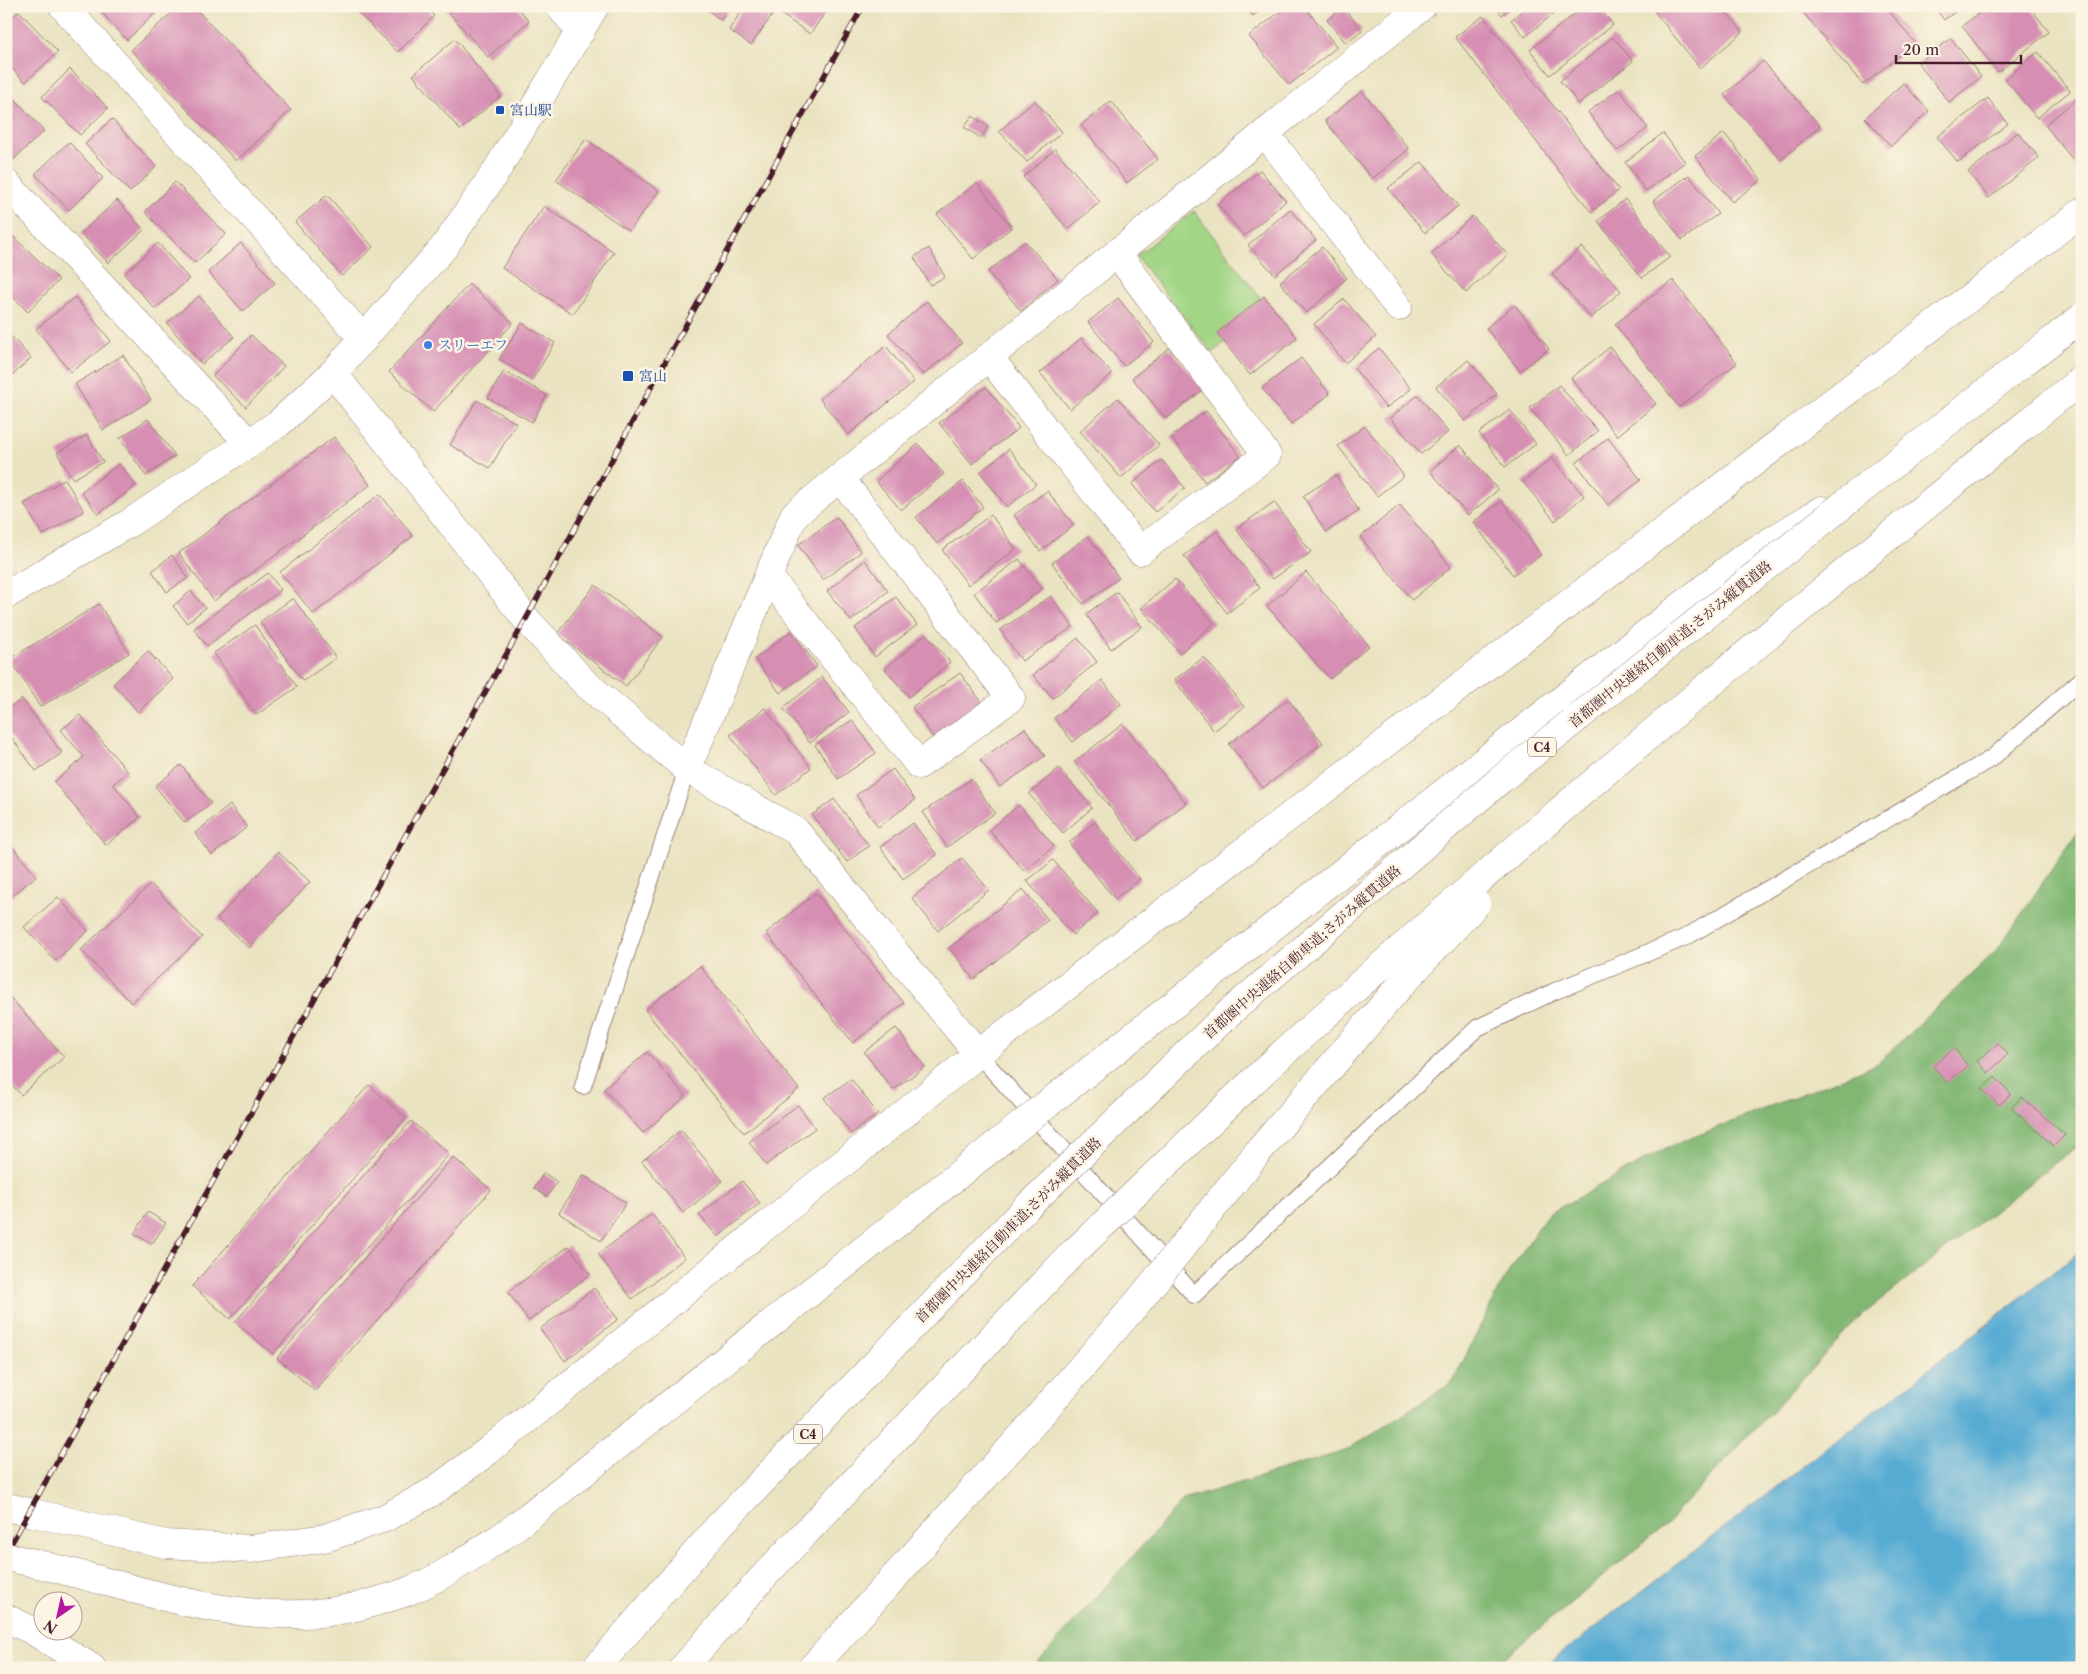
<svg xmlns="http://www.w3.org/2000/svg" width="2088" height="1674" font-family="'Libre Caslon Text','Noto Serif JP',serif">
<rect width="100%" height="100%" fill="#fcf5e5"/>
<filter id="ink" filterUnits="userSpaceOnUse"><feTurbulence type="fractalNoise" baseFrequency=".02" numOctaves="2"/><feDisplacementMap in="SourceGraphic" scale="10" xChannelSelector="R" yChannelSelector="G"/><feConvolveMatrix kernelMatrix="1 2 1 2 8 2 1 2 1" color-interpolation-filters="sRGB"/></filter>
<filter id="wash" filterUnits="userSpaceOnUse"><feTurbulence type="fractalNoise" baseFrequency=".0096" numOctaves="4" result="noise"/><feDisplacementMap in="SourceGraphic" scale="20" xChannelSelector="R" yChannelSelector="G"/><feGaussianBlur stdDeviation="1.12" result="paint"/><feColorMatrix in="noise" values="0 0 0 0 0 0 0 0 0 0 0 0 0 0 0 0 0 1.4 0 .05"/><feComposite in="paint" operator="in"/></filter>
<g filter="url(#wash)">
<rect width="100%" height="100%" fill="#eae3c1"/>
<polygon fill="#a2d686" stroke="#767a58" points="1194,211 1267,307 1212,353 1136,256"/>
<polygon fill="#81b773" stroke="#666b4f" points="2082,825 2082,1142 1861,1316 1665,1525 1492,1668 1033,1668 1183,1500 1345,1451 1453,1382 1502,1282 1547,1215 1666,1148 1877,1064 1997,950"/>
<polygon fill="#57abd3" stroke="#50657f" points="2082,1250 2082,1668 1543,1668"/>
<g id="blocks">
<g fill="#d68eb3">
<polygon points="96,6 163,6 127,40"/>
<polygon points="179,6 193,6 291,110 236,161 131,50"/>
<polygon points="355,6 424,6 434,16 398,52 353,8"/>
<polygon points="443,6 516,6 529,21 488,57"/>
<polygon points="702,6 731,6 721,20"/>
<polygon points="745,6 762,6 773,14 751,45 729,30"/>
<polygon points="769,6 830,6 810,34"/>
<polygon points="1246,6 1266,6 1253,16"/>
<polygon points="1287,6 1304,6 1337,47 1289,85 1249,36"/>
<polygon points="1495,6 1513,6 1502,15"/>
<polygon points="1528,6 1563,6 1525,37 1511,20"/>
<polygon points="1584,6 1598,6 1613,25 1550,75 1530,50"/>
<polygon points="1650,6 1721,6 1743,32 1700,68"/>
<polygon points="1798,6 1885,6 1915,43 1863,85"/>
<polygon points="1934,6 1963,6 1944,20"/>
<polygon points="1988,6 2029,6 2049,32 1998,72 1962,26"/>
<polygon points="1343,7 1362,30 1346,43 1327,20"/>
<polygon points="19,11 58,52 25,82 6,62 6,23"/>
<polygon points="1483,16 1619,190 1591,212 1455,37"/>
<polygon points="1613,37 1633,61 1579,104 1560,81"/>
<polygon points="1951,38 1981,77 1949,102 1918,63"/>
<polygon points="455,39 501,96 460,130 413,75"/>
<polygon points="2038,52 2070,91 2037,118 2005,79"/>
<polygon points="1763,61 1820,126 1781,160 1724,95"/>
<polygon points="70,69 108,108 80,135 42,97"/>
<polygon points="1903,83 1929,111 1891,146 1865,118"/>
<polygon points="6,89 44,131 13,160 6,152"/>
<polygon points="1619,89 1648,128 1617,151 1588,112"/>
<polygon points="1362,91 1409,149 1372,179 1325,121"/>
<polygon points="2079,97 2082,101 2082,163 2078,166 2045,125"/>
<polygon points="1988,98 2008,124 1958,162 1937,137"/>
<polygon points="1035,101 1062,132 1027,162 999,131"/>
<polygon points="1111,101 1158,159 1127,183 1081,125"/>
<polygon points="972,116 988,126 981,138 964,127"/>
<polygon points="112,119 156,167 130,192 85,144"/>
<polygon points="2018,132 2039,158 1989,198 1968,172"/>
<polygon points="1663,133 1685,162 1646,191 1625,162"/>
<polygon points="1724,133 1761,180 1732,202 1695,156"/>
<polygon points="586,139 659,191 629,231 556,180"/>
<polygon points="69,142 103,178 69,210 35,174"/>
<polygon points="1055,149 1100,202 1068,229 1023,177"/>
<polygon points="1422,162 1458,206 1425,233 1388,188"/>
<polygon points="1260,170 1286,201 1244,236 1218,205"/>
<polygon points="1689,175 1718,214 1682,240 1653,201"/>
<polygon points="175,182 226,234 195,263 145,212"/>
<polygon points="977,183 1012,227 973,259 937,214"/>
<polygon points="327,195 373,247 342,276 295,222"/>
<polygon points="1625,199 1670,257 1642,278 1598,221"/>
<polygon points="117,200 144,230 108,263 81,233"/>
<polygon points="544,206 614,252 573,314 502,268"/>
<polygon points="1290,209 1316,240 1275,275 1248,245"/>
<polygon points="1472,216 1508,255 1466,293 1431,254"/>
<polygon points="13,236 59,280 28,312 6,290 6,243"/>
<polygon points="1025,241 1058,279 1021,311 988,272"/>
<polygon points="158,243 189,279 155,309 124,274"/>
<polygon points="241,243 275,283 243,311 208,272"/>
<polygon points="1322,247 1347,278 1306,313 1280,282"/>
<polygon points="1582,247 1621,291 1591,318 1552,274"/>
<polygon points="929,248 945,277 930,285 914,257"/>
<polygon points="1673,280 1737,363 1679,407 1615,324"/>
<polygon points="469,284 513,323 433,412 389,372"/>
<polygon points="199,296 234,337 202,364 167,323"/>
<polygon points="1264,296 1297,338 1250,375 1217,333"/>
<polygon points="75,297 111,341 71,372 36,329"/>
<polygon points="1118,298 1154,342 1124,366 1088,322"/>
<polygon points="1344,299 1376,337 1345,363 1314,324"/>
<polygon points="927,301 962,343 923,375 888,334"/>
<polygon points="1515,305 1549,349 1520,371 1486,328"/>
<polygon points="522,323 555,343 532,380 499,359"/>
<polygon points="6,331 31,358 6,381"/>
<polygon points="251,335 284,366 246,407 213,376"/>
<polygon points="1081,338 1112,374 1070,409 1040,373"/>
<polygon points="886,346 914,382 848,435 820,399"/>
<polygon points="1610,347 1656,404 1617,436 1571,378"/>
<polygon points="1169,348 1204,389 1166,419 1132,378"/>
<polygon points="1379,348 1411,389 1386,408 1354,368"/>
<polygon points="123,355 151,400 103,430 75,384"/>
<polygon points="1301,358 1330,394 1291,424 1262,388"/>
<polygon points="1468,360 1497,394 1465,421 1436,387"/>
<polygon points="504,371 547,395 532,422 488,398"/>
<polygon points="1559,385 1598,431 1569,455 1530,408"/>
<polygon points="986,387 1019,428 972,464 939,423"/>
<polygon points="1418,395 1448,432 1421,454 1390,418"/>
<polygon points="1118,398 1159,445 1121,478 1080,431"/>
<polygon points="477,400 516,423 490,468 450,445"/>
<polygon points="1510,410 1536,444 1505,467 1479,433"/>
<polygon points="1206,411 1240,456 1205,482 1171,437"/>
<polygon points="148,419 175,456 146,476 120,438"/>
<polygon points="1365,426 1404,476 1377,496 1338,446"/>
<polygon points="87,435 103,462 73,479 57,453"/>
<polygon points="334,437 370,485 214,601 179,553"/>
<polygon points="1608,438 1641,480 1608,505 1576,463"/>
<polygon points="918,444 944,474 901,510 876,481"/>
<polygon points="1460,445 1498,490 1468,515 1430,471"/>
<polygon points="1009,449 1036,484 1007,507 980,472"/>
<polygon points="1552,458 1584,496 1555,521 1523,482"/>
<polygon points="1162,460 1185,488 1155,512 1132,484"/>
<polygon points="119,464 136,486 98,514 81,492"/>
<polygon points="1336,475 1359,511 1326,532 1303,496"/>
<polygon points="65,479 84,511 43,535 24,504"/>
<polygon points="963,481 983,507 937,544 916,517"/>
<polygon points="1047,491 1074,525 1040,551 1014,515"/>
<polygon points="380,494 413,536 313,614 280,572"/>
<polygon points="1502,501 1541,555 1513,575 1473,522"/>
<polygon points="1274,502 1311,552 1273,579 1236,529"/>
<polygon points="1400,505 1451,567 1412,600 1360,537"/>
<polygon points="991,515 1016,549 968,585 942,550"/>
<polygon points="837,517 861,552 823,580 798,545"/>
<polygon points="1217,531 1260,588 1227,613 1184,556"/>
<polygon points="1088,536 1119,578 1083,604 1052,563"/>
<polygon points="172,555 188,578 167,592 152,571"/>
<polygon points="1019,559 1042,589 996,623 974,593"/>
<polygon points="865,560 888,591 851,621 827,591"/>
<polygon points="1306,572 1369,646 1330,679 1267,606"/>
<polygon points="268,573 281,590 207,646 194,629"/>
<polygon points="1175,579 1214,623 1180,653 1141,608"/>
<polygon points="595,585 663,637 626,686 557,634"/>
<polygon points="191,591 205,608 187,623 173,606"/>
<polygon points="1117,592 1142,627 1111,649 1086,614"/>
<polygon points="1051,596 1073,627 1022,661 1000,630"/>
<polygon points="896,597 917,625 875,657 855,628"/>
<polygon points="293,598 336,658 303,681 260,622"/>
<polygon points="99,604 129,653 40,707 10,659"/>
<polygon points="255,625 297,687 256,715 214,653"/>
<polygon points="791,631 817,666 780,693 755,659"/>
<polygon points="926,634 950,662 909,697 885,669"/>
<polygon points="1078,638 1097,662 1053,698 1033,675"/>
<polygon points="148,651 173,679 138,712 113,684"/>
<polygon points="1204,657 1244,707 1214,731 1174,680"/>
<polygon points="960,673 984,705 935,740 912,707"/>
<polygon points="822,677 849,712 810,743 783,708"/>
<polygon points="1102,680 1121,704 1073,742 1054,718"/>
<polygon points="22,699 62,753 36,771 6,730 6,710"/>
<polygon points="1288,699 1323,743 1263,788 1229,744"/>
<polygon points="765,708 811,768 776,795 730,735"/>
<polygon points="80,715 128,772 113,784 140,817 106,845 54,782 84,757 61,730"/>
<polygon points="852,720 876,753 838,779 815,745"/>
<polygon points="1123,724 1186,803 1137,841 1074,762"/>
<polygon points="1025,728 1045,756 1000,787 980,760"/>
<polygon points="181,765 211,803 185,823 155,786"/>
<polygon points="1059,768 1092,808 1063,833 1029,794"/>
<polygon points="893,769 915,800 878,827 856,795"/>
<polygon points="971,779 995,813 947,847 923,812"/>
<polygon points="834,799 869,846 847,862 812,815"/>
<polygon points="230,805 247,827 212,855 195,833"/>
<polygon points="1019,805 1054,846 1024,871 989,830"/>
<polygon points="1095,822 1140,879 1115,899 1069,843"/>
<polygon points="913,823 937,855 903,879 880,847"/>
<polygon points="6,839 36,876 6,901"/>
<polygon points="278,852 310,882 249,948 217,919"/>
<polygon points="962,858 989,890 938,931 912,898"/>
<polygon points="1053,860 1098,913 1073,935 1027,881"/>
<polygon points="151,884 202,937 131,1003 81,950"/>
<polygon points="1023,889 1048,920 974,979 949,948"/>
<polygon points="816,893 904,1003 853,1043 766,933"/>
<polygon points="58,897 88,931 55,961 24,927"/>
<polygon points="700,966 799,1089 744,1133 645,1010"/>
<polygon points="6,993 64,1057 21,1095 6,1078"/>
<polygon points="896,1028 925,1067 893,1090 864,1052"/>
<polygon points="1998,1043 2008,1054 1988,1073 1977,1061"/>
<polygon points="1954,1048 1968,1066 1947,1083 1933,1066"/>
<polygon points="647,1052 686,1096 643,1133 604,1089"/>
<polygon points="1995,1077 2011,1094 1999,1105 1982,1089"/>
<polygon points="851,1079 878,1114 851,1134 824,1098"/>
<polygon points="369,1085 406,1118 230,1319 192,1286"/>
<polygon points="2022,1097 2065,1135 2054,1146 2011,1108"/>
<polygon points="798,1105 815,1128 766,1165 749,1142"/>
<polygon points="411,1121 449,1154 273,1354 235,1322"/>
<polygon points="681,1130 723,1181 683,1213 642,1161"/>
<polygon points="453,1157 491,1190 315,1391 277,1358"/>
<polygon points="544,1173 557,1182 547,1197 534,1188"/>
<polygon points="583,1175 626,1203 601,1241 559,1213"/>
<polygon points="742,1181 760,1203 718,1237 699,1215"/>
<polygon points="148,1212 166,1223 152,1244 134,1234"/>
<polygon points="652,1214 685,1258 632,1299 598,1254"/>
<polygon points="569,1246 590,1274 529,1321 508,1292"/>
<polygon points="594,1288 618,1319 565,1361 540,1329"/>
</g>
</g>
</g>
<g filter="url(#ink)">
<use href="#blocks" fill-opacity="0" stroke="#9a8176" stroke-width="1"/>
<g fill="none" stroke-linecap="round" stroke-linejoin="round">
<defs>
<g id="service">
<polyline points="978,1054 1194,1295 1477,1028 1553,992 1686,937 1992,758 2082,679"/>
<polyline points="583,1086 687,769"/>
</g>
<g id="minor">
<polyline points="63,6 364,339"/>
<polyline points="559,6 581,31"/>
<polyline points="1265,133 1398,307"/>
<polyline points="6,183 249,443"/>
<polyline points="989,357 1140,551 1267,455 1117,253"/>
<polyline points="333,373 526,619 585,683 687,769 796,831 978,1054"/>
<polyline points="768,576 919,765 1011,698 840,478"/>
<polyline points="687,769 794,515 1422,6"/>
<polyline points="6,1507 29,1512"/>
</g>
<g id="tertiary">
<polyline points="6,595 131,522 249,443 279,423 333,373 444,247 495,173 595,6"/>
<polyline points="29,1512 166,1544 251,1549 325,1538 385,1518 434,1491 488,1451 978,1054 2082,212"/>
</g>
<g id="motorway">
<polyline points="1056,1097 1740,560 1822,510"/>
<polyline points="6,1618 35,1632 92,1668"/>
<polyline points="596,1668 719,1526 1027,1207"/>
<polyline points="683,1668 765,1575 1073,1253"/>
<polyline points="812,1668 1028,1429"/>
</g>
</defs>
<use href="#service" stroke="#9a8176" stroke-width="18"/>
<use href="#minor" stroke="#9a8176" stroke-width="29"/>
<use href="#tertiary" stroke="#9a8176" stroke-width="29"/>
<use href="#motorway" stroke="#9a8176" stroke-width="29"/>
<use href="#service" stroke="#fff" stroke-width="16"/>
<use href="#minor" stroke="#fff" stroke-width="28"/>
<use href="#tertiary" stroke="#fff" stroke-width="28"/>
<use href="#motorway" stroke="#fff" stroke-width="28"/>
<defs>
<polyline id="rail" points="6,1553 526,619 649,391 863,6"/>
</defs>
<use href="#rail" stroke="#4a1f2b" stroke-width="5.5"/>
<use href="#rail" stroke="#fcf5e5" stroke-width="4" stroke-dasharray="11" stroke-linecap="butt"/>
<defs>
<g id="motorway-bridge">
<polyline points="1027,1207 1229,1013 1500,780 1880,475 2082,317"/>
<path d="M1073,1253C1153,1178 1230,1100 1312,1027C1562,804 1821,590 2082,379"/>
<polyline points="1028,1429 1138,1302 1258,1152 1400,986 1476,904"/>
<path d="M6,1557C104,1576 201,1618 302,1614C337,1613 373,1604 406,1592C441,1579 478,1552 510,1531L1056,1097"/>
</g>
</defs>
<use href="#motorway-bridge" stroke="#9a8176" stroke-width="29" stroke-linecap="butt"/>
<use href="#motorway-bridge" stroke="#fff" stroke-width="28"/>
</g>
</g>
<g fill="#1a4fb4" stroke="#fcf5e5" stroke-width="2">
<rect x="495" y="105" width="10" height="10" rx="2.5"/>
<rect x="622" y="370" width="12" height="12" rx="2.5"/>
</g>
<circle fill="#3f7fe0" stroke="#fcf5e5" stroke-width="2" cx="428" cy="345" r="5"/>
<g text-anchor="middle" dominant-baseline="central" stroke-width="5" stroke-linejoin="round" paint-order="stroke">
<g fill="#fcf5e5" stroke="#7f5f63" stroke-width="1">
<rect x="1528" y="737.5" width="28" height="19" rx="4"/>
<rect x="794" y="1424.5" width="28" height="19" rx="4"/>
</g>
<g font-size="12" font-weight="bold" fill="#4a1f2b">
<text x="1542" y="747">C4</text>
<text x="808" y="1434">C4</text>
</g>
<g font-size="14" fill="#164399" stroke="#fcf5e5" text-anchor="start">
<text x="510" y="110">宮山駅</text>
<text x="639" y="376">宮山</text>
</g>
<g font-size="14" fill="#366cbe" stroke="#fcf5e5" text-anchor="start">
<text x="438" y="345">スリーエフ</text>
</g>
<g font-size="14" fill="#4a1f2b" stroke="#fcf5e5">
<text transform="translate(1670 644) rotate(-39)">首都圏中央連絡自動車道;さがみ縦貫道路</text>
<text transform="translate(1302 952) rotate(-41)">首都圏中央連絡自動車道;さがみ縦貫道路</text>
<text transform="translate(1008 1230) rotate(-45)">首都圏中央連絡自動車道;さがみ縦貫道路</text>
</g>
</g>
<rect width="2088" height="1674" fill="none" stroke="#fcf5e5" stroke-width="25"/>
<g transform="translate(58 1616) rotate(214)"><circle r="24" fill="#fcf5e5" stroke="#b59f9b"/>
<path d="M0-4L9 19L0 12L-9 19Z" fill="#b5179e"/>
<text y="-8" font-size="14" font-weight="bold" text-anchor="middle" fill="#4a1f2b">N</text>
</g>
<path d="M1896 55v8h125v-8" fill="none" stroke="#4a1f2b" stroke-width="2.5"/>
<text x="1903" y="55" font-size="15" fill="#4a1f2b" stroke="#fcf5e5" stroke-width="4" paint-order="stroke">20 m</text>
</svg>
